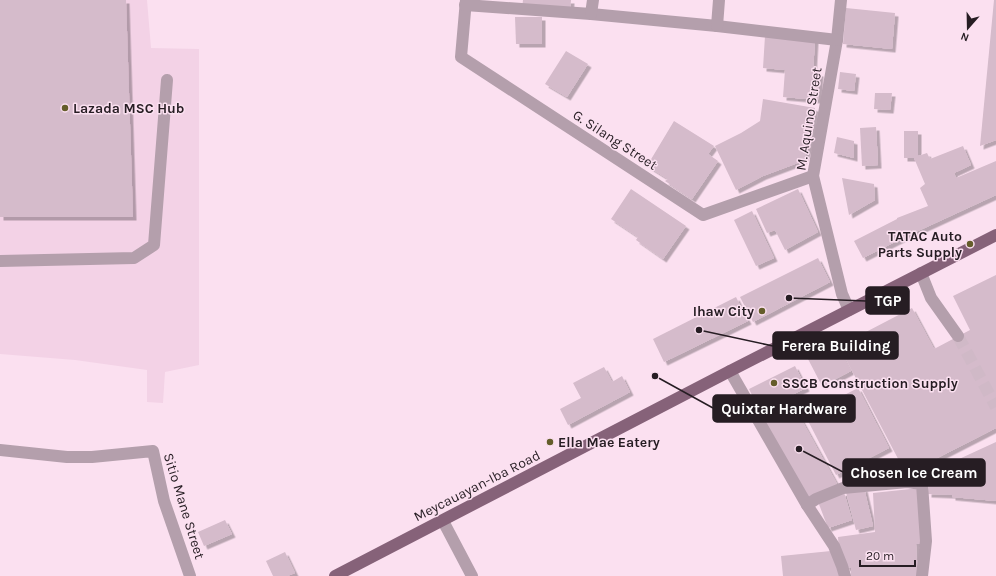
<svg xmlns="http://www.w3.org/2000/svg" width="996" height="576" font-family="Karla,sans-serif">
<defs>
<filter id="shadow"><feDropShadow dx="3.5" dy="3.5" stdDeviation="0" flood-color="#0004"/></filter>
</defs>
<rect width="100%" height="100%" fill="#fbe0f0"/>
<polygon fill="#f3d2e6" points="0,0 147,0 151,48 199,49 199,365 165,372 163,403 147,402 147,370 75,360 0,354"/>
<g fill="#d5bbcb" filter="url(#shadow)">
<polygon points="0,0 126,0 133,217 0,217"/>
<polygon points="523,0 571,0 570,12 522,9"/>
<polygon points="994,0 996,0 996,140 980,146"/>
<polygon points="846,8 895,13 892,49 843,44"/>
<polygon points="515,17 542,17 542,44 516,44"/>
<polygon points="765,36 815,39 813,73 820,73 818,100 783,97 785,70 763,68"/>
<polygon points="566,51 588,64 567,97 545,84"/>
<polygon points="840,72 856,74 854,91 838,89"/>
<polygon points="875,93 892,93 890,110 874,109"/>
<polygon points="763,99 815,108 811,142 803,161 763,176 736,190 715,146 741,133 760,121"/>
<polygon points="674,121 714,146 708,154 718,161 692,199 665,181 668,179 647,166"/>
<polygon points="876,127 878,165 862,166 860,128"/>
<polygon points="904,131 918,131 918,156 927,153 930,159 963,146 971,165 954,173 956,178 996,161 996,195 905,237 863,258 854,241 897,219 897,218 928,206 920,188 925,184 914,158 904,158"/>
<polygon points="837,137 854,141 854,158 834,153"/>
<polygon points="842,178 874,184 875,200 849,215"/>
<polygon points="631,189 686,226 663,259 636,240 638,237 611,219"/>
<polygon points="798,189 818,232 785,250 775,230 767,233 756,209"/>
<polygon points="752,211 774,258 756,266 734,220"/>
<polygon points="818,258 830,282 753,322 740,297"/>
<polygon points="996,275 996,428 906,474 839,346 912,308 934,349 970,330 953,296"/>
<polygon points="736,297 748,321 664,362 653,339"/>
<polygon points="837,344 851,371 822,386 808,359"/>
<polygon points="795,366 806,388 760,411 749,389"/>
<polygon points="604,367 612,382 622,376 630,392 568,425 560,409 581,398 573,383"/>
<polygon points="858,388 889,448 836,475 805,415"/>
<polygon points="790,399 837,484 807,500 761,414"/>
<polygon points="996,442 996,501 952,497 952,495 928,494 929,474 935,474 933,471"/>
<polygon points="864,488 873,526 856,530 846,492"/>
<polygon points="920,488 926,543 916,544 918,576 851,576 851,567 847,568 839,552 838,537 875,532 873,493"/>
<polygon points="844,492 852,520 828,528 817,499"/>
<polygon points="225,520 232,534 204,546 198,532"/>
<polygon points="831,551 838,572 839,576 783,576 781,556"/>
<polygon points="285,552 295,573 287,576 273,576 266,561"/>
</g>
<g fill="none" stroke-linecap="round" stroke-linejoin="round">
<polyline stroke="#d0b9c7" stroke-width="12" stroke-dasharray="12 6" stroke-linecap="butt" points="958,336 996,407"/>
<g stroke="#b49fac" stroke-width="12">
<polyline points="466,0 461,57 703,215 813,176"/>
<polyline points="841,0 837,40 813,176 842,294 849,310"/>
<polyline points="465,5 591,14 717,26 837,40"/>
<polyline points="591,14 593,0"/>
<polyline points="717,26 719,0"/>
<polyline points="0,261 134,258 154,245 167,80"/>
<polyline points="921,273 931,298 958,336"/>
<polyline points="730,371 807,505 834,546 842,566 845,576"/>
<polyline points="0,450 67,457 92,457 153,451 164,501 190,576"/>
<polyline points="807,505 816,499 843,488 907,482 922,484 926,541 922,576"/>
<polyline points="443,521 472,576"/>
</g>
<polyline stroke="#866279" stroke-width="12" points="335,576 730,371 996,235"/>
</g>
<g fill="#645d2a" stroke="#fbe0f0" stroke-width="1.5">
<circle cx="65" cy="108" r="4"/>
<circle cx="970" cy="244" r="4"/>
<circle cx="762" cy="311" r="4"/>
<circle cx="774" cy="383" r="4"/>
<circle cx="550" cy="442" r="4"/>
</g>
<g text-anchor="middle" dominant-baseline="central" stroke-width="3" stroke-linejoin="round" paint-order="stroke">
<g font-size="14" font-weight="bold" fill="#261d23" stroke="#fbe0f0" text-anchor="start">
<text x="73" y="108">Lazada MSC Hub</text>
<text x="962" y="236" text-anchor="end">TATAC Auto<tspan x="962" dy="16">Parts Supply</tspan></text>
<text x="754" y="311" text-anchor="end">Ihaw City</text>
<text x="782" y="383">SSCB Construction Supply</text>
<text x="558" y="442">Ella Mae Eatery</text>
</g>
<g font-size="14" fill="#261d23" stroke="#fbe0f0">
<text transform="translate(809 119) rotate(-81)">M. Aquino Street</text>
<text transform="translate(615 140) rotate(33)">G. Silang Street</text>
<text transform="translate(477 486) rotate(-27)">Meycauayan-Iba Road</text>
<text transform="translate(184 506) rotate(73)">Sitio Mane Street</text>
</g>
</g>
<path fill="none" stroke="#261d23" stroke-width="1.5" d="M789 298L866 301M699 330L773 346M655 376L713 408M799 449L843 472"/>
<g fill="#261d23" stroke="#fbe0f0" stroke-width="1.5">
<circle cx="789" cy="298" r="4"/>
<circle cx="699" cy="330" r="4"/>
<circle cx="655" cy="376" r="4"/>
<circle cx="799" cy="449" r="4"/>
</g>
<g fill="#261d23" stroke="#261d23" stroke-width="1.5">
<rect x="866" y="287" width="43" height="27" rx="4"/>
<rect x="773" y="332" width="125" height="27" rx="4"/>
<rect x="713" y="395" width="142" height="27" rx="4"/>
<rect x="843" y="459" width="142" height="27" rx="4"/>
</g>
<g font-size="15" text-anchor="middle" font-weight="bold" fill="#fff">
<text x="888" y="306">TGP</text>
<text x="836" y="351">Ferera Building</text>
<text x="784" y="414">Quixtar Hardware</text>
<text x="914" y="478">Chosen Ice Cream</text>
</g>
<g transform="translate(968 28) rotate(200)" stroke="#fbe0f0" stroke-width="3" paint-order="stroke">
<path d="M0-3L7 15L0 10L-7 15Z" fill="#261d23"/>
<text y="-6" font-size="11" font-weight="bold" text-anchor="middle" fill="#261d23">N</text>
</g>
<path d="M860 560v6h55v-6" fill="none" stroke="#261d23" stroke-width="2"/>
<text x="866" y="560" font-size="12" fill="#261d23" stroke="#fbe0f0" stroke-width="3" paint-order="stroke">20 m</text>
</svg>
